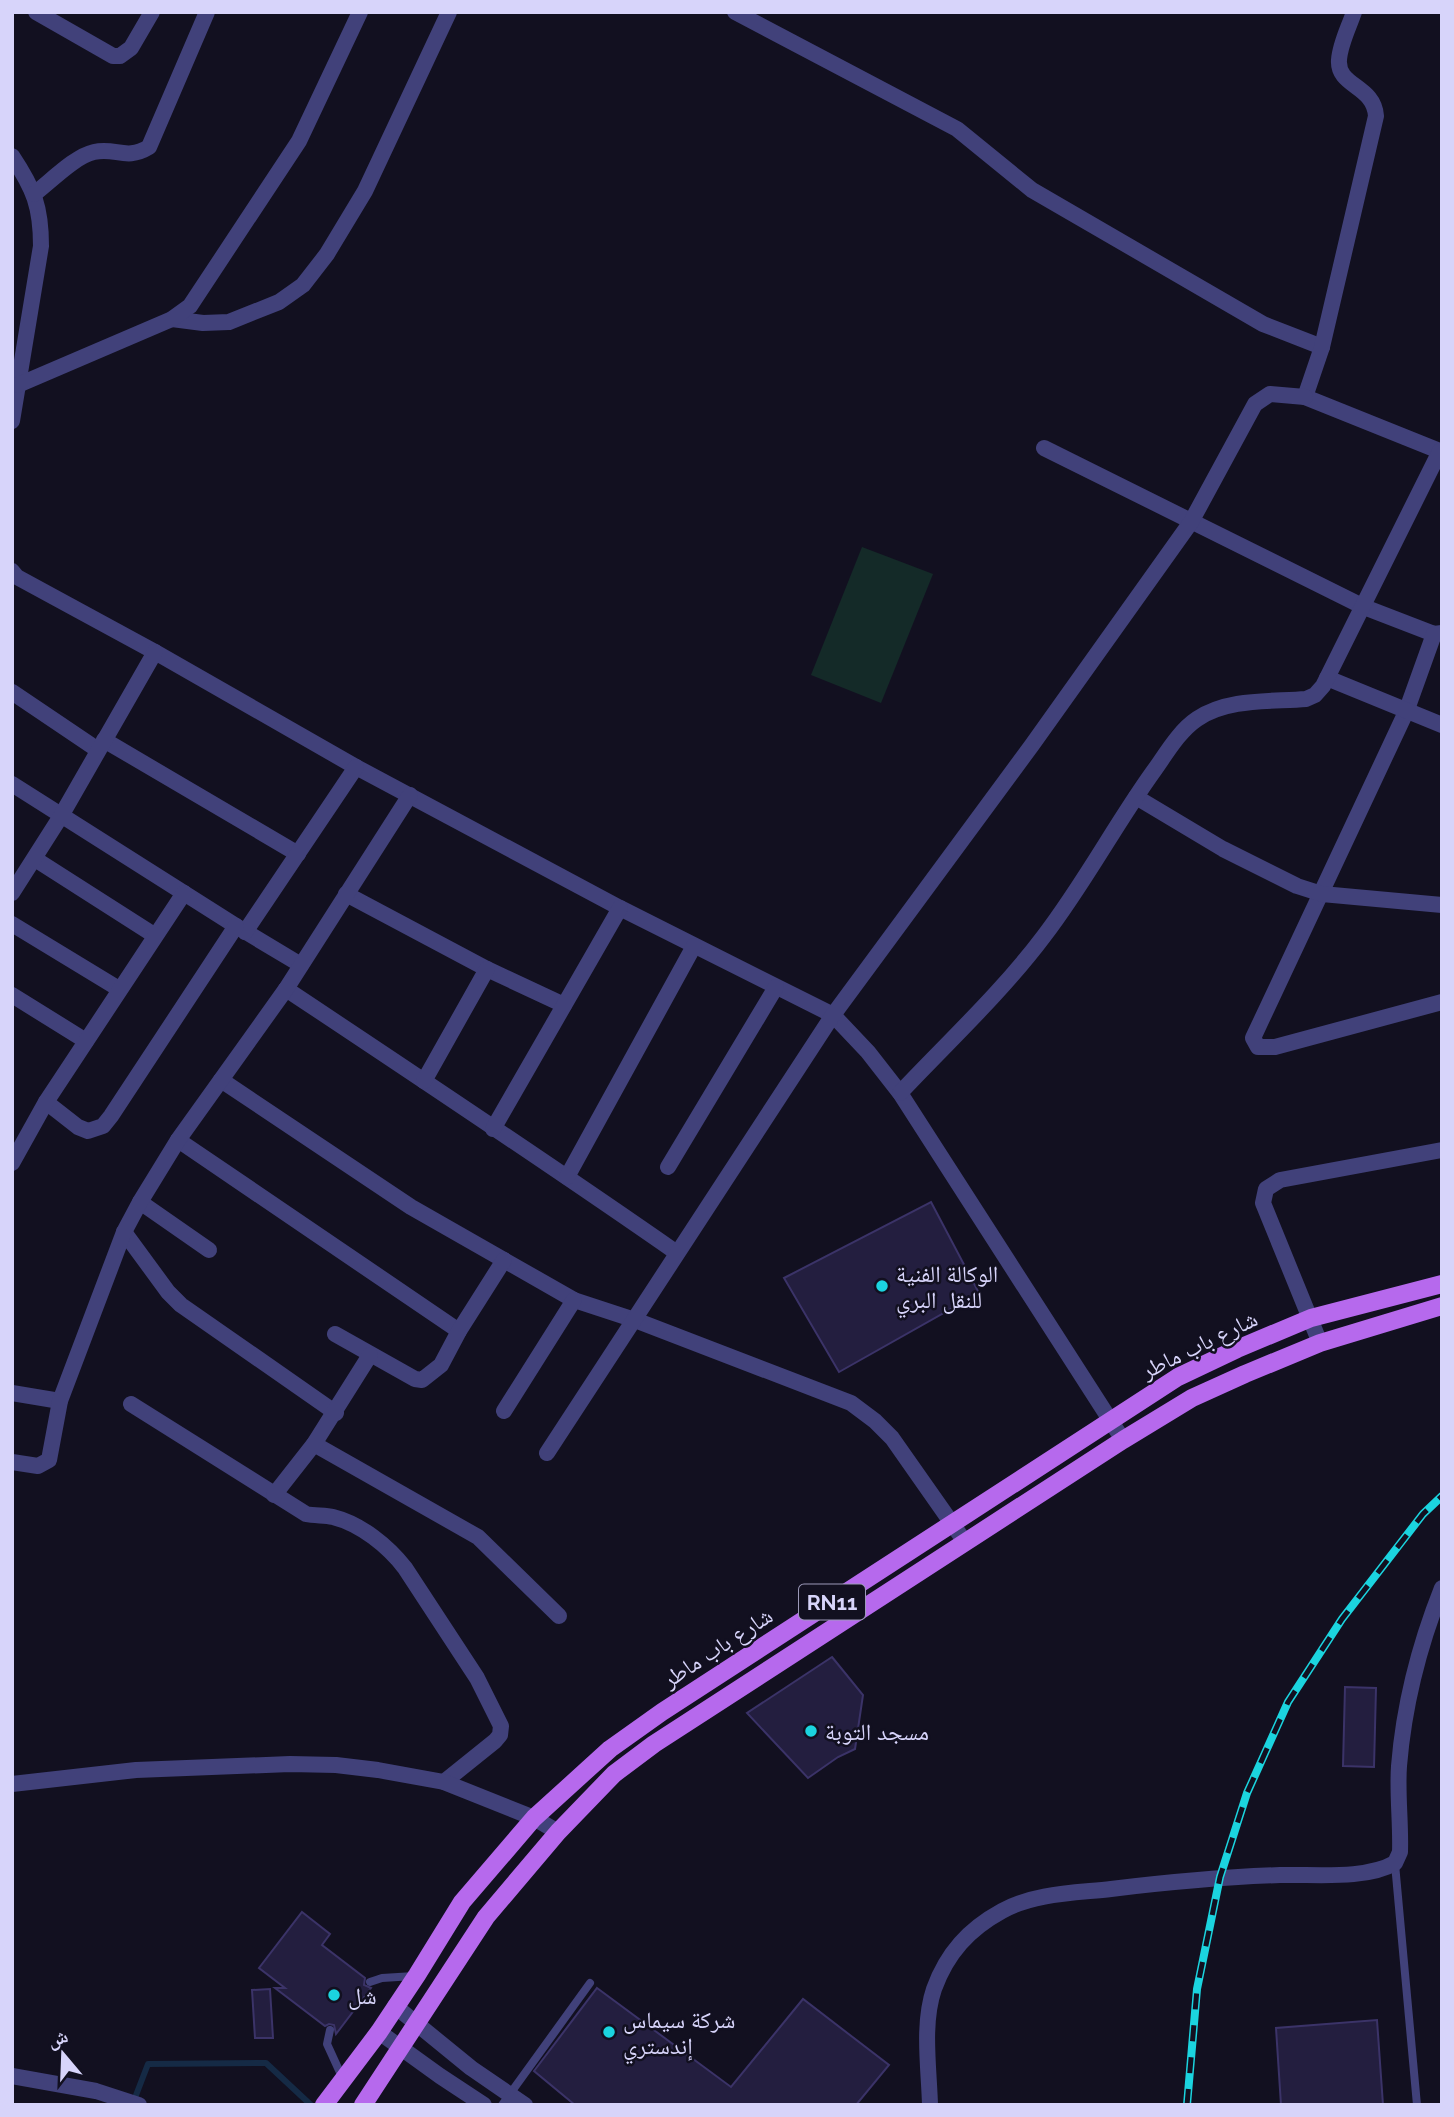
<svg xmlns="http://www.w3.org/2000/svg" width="1454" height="2117" font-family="Raleway,'Noto Naskh Arabic',sans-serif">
<rect width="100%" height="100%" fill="#121020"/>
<polygon fill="#142a28" points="862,547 933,574 881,703 811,675"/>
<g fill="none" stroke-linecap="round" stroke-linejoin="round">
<polyline stroke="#152a45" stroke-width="6" points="133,2103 148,2064 266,2063 311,2105"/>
</g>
<g fill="#231e3f" stroke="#3b3368" stroke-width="2">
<polygon points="931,1202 979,1293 839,1372 784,1278"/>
<polygon points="832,1657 863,1695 855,1749 838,1757 808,1778 747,1713"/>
<polygon points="1345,1687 1376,1688 1374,1767 1343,1766"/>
<polygon points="302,1912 330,1934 322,1945 365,1978 364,1985 371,1988 336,2034 334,2025 329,2024 325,2026 275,1988 285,1988 259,1968"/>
<polygon points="597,1988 731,2087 803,1999 889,2065 856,2105 575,2105 534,2071"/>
<polygon points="270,1989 273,2038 255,2038 252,1990"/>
<polygon points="1377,2020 1383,2105 1281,2105 1276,2028"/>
</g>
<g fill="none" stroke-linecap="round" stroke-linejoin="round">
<g stroke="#41417a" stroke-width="8">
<polyline points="1395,1864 1417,2105"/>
<polyline points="370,1982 382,1978 414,1976"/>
<polyline points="330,2030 327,2044 343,2079"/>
<polyline points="502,2105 590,1983"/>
</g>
<g stroke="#41417a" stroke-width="16">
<polyline points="36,12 113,56 120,56 131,48 152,12"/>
<polyline points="735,12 957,129 1032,190 1263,324 1322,347"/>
<path d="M1354,12C1349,27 1340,44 1339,60C1337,87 1374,85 1376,116L1322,347L1305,397L1442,452"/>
<path d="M12,156C34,189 41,207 41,246L12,421"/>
<path d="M34,194C50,182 75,156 94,152C116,147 126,161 149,147L207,12"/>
<polyline points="172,319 203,323 229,322 279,302 303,285 327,254 365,191 449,12"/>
<polyline points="18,385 172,319 190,306 299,141 360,12"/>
<polyline points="1044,448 1364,607 1434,634 1442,633"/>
<polyline points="12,571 17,577 155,652 356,767 620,908 833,1015 868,1052 900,1093 1123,1440"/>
<polyline points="1434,634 1406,712 1253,1038 1258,1047 1275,1047 1442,1002"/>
<polyline points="1327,678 1442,725"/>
<polyline points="12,692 98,750"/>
<polyline points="104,740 298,854"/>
<polyline points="12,784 236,926 301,965"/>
<polyline points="1136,797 1223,849 1297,886 1322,894 1442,905"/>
<polyline points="35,859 154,935"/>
<polyline points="12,893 61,816 155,652"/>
<polyline points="346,894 487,969 564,1005"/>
<polyline points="12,924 119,989"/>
<polyline points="245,932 356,767"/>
<path d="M286,989C417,1076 548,1163 677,1253"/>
<polyline points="12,995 86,1041"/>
<polyline points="221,1080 411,1207 574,1300 635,1320 851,1403 875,1421 892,1438 965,1542"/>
<polyline points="424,1081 487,969"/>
<path d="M900,1093C948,1042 1002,992 1044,936C1084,884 1115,825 1153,772C1166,754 1179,731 1197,719C1228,698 1271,702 1306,699L1315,695L1323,686L1440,451"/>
<polyline points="46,1102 78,1127 88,1131 103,1126 111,1116 236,926"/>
<polyline points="493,1129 620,908"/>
<polyline points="178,1140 459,1331"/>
<polyline points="12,1163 46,1102 184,893"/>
<polyline points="668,1167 776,987"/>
<polyline points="567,1177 694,946"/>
<polyline points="140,1202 209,1250"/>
<polyline points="124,1232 168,1292 181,1305 336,1413"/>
<polyline points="335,1334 415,1379 422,1380 441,1365 459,1331 504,1260"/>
<polyline points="1320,1343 1263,1203 1266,1189 1280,1180 1442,1150"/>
<polyline points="12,1393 60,1401"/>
<path d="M131,1404L306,1514C315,1516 325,1515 333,1517C361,1524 388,1546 405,1568L477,1678L501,1726L500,1735L495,1741L444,1782"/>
<polyline points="504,1411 574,1300"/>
<polyline points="314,1444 478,1537 559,1616"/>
<polyline points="547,1453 833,1015 1032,745 1191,522 1255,404 1270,394 1305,397"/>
<polyline points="12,1462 38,1466 49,1460 60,1401 124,1232 140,1202 178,1140 286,989 410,795"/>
<polyline points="274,1495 314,1444 370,1355"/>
<polyline points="12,1784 136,1770 290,1764 336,1765 378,1770 444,1782 534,1818 558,1832"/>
<polyline points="395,2006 471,2068 525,2105"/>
<polyline points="379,2032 440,2076 484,2105"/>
<polyline points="12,2076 96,2091 139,2105"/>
<path d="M930,2105C929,2068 922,2024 934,1989C947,1953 969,1929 1002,1911C1034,1893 1076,1893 1111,1889C1168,1882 1223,1877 1280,1875C1315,1874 1365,1880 1395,1863L1400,1852C1401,1823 1397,1794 1399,1766C1404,1704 1419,1646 1442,1588"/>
</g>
<g stroke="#b669ed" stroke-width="18">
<polyline points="324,2105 379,2032 417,1975 462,1902 534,1818 610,1749 662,1712 1178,1377 1237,1349 1311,1318 1442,1284"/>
<polyline points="363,2105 486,1917 558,1832 614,1774 654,1744 1123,1440 1192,1398 1245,1374 1320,1343 1442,1306"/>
</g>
<defs>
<polyline id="rail" points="1187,2105 1197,1989 1220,1877 1247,1793 1288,1702 1342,1619 1423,1514 1442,1496"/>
</defs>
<use href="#rail" stroke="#1bd4df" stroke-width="8"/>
<use href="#rail" stroke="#121020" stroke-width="5" stroke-dasharray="16" stroke-linecap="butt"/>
</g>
<g fill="#1bd4df" stroke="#121020" stroke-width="2.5">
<circle cx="882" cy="1286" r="7"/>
<circle cx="811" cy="1731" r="7"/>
<circle cx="334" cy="1995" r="7"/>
<circle cx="609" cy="2032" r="7"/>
</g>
<g text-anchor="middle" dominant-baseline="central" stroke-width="5" stroke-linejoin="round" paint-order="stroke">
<rect fill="#121020" stroke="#9c99b9" stroke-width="2" x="799" y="1584.5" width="66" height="35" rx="5"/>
<g font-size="21" font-weight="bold" fill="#d7d4fa">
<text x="832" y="1602">RN11</text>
</g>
<g font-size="23" fill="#d7d4fa" stroke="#121020" text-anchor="start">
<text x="896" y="1273">الوكالة الفنية<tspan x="896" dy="26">للنقل البري</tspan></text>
<text x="825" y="1731">مسجد التوبة</text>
<text x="348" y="1995">شل</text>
<text x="623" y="2019">شركة سيماس<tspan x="623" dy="26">إندستري</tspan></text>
</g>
<g font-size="23" fill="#d7d4fa" stroke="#121020">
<text transform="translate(1199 1344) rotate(-26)">شارع باب ماطر</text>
<text transform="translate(717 1647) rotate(-33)">شارع باب ماطر</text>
</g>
</g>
<rect width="1454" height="2117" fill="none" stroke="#d7d4fa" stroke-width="28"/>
<g transform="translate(63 2054) rotate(341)" stroke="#121020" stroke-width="5" paint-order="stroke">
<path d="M0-5L12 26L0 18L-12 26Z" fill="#d7d4fa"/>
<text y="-10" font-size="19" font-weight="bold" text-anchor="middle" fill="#d7d4fa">ش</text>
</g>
</svg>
